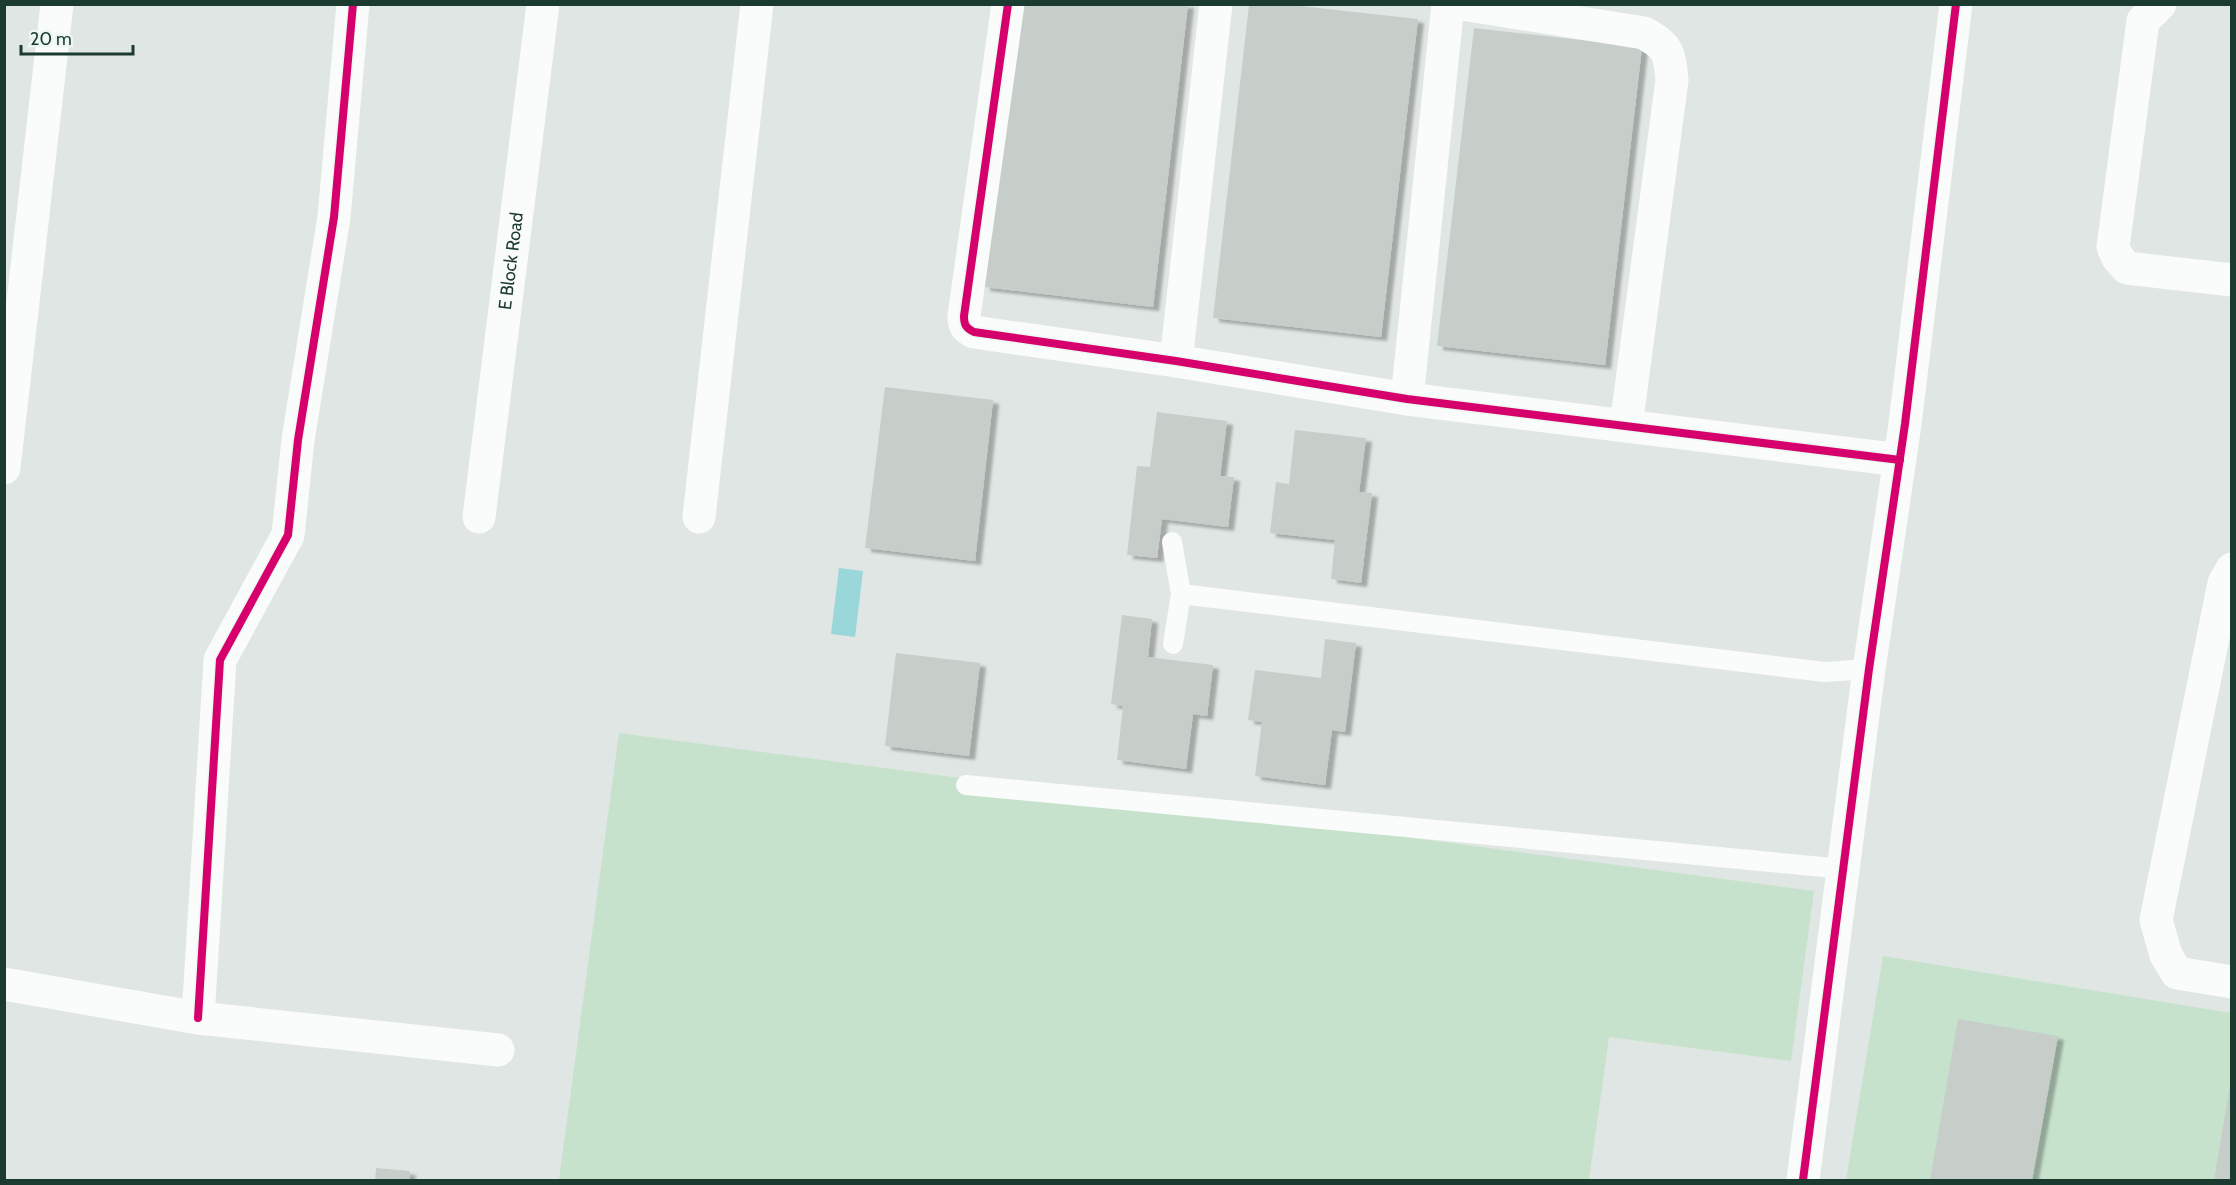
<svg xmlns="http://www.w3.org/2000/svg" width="2236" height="1185" font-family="Cabin,sans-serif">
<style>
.green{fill:#c6e2cc}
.water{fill:#9ad7db}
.building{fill:#c7ceca;filter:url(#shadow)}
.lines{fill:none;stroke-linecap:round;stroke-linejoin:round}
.service{stroke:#fafbfb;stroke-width:20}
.minor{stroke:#fafbfb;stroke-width:33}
.cycleway-casing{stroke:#ecf7f1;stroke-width:11}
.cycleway{stroke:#d6006c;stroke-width:8}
.labels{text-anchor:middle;stroke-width:5;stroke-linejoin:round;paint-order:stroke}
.street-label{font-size:18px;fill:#1c3b30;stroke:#ecf7f1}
</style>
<defs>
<filter id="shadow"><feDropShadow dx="6" dy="4" stdDeviation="1.5" flood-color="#0004"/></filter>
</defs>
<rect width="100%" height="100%" fill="#e0e6e3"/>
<g class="green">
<path d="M 619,733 L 1814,891 L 1791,1061 L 1609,1037 L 1589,1180 L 559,1180 Z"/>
<path d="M 1883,956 L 2231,1013 L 2231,1180 L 1846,1180 Z"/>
</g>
<path class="water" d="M 839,568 L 863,571 L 855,637 L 831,634 Z"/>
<g class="building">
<path d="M 1017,4 L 1188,4 L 1153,307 L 984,287 Z"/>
<path d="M 1249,5 L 1291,5 L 1418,19 L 1381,337 L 1213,318 Z"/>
<path d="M 1474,28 L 1642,47 L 1605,365 L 1437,346 Z"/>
<path d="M 885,387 L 993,400 L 975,561 L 865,548 Z"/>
<path d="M 1157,412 L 1227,421 L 1220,476 L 1234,477 L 1228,527 L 1162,519 L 1157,558 L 1127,555 L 1137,466 L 1150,467 Z"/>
<path d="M 1295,430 L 1366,438 L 1359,492 L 1372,493 L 1361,583 L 1331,579 L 1335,540 L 1270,533 L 1276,482 L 1289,484 Z"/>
<path d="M 1122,615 L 1152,619 L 1148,657 L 1213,665 L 1207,716 L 1193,714 L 1186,769 L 1117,760 L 1123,706 L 1111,704 Z"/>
<path d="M 1325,639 L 1356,643 L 1345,732 L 1332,730 L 1325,785 L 1255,776 L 1262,722 L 1248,720 L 1255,670 L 1321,678 Z"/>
<path d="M 896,653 L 980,663 L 969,756 L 885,746 Z"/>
<path d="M 1958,1019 L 2058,1036 L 2032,1180 L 1930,1180 Z"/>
<path d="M 2230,1085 L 2232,1180 L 2214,1180 Z"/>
<path d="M 376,1168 L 410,1171 L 409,1180 L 375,1180 Z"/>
</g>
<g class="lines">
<g class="service">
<path d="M 1172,542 L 1181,594 L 1825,672 L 1869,669"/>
<path d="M 1173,644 L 1181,594"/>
<path d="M 966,785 L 1844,869"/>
</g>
<g class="minor">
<path d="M 1008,4 L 964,316 C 964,325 966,328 974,332 L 1176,361 L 1407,399 L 1900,460"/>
<path d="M 1462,4 L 1644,33 C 1669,47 1669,52 1672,80 L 1626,426"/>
<path d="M 2160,4 L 2143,21 L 2113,247 L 2118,258 L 2127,268 L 2232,280"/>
<path d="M 1176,361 L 1216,4"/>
<path d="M 1407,399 L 1448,4"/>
<path d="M 4,468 L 57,4"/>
<path id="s1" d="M 479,517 L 543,4"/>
<path d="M 699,517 L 757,4"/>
<path d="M 2232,569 L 2224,583 L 2156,920 L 2166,955 L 2177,973 L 2232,982"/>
<path d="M 4,984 L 198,1018 L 498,1050"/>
<path d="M 198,1018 L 220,660 L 288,535 L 298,440 L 334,217 L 353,4"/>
<path d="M 1803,1180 L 1869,669 L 1905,424 L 1956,4"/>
</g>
<g class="cycleway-casing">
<g id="cycleway">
<path d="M 1008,4 L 964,316 C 964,325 966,328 974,332 L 1176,361 L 1407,399 L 1900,460"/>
<path d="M 198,1018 L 220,660 L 288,535 L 298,440 L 334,217 L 353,4"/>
<path d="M 1803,1180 L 1869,669 L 1905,424 L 1956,4"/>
</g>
</g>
<use href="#cycleway" class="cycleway"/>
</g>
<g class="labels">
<g class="street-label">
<text dy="6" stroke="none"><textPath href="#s1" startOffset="258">E Block Road</textPath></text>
</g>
</g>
<rect width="2236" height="1185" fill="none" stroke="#1c3b30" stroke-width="12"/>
<path d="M21 45v9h112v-9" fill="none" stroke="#1c3b30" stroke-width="3"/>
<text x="30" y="45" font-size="18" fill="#1c3b30" stroke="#ecf7f1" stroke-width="4.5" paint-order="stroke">20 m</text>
</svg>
